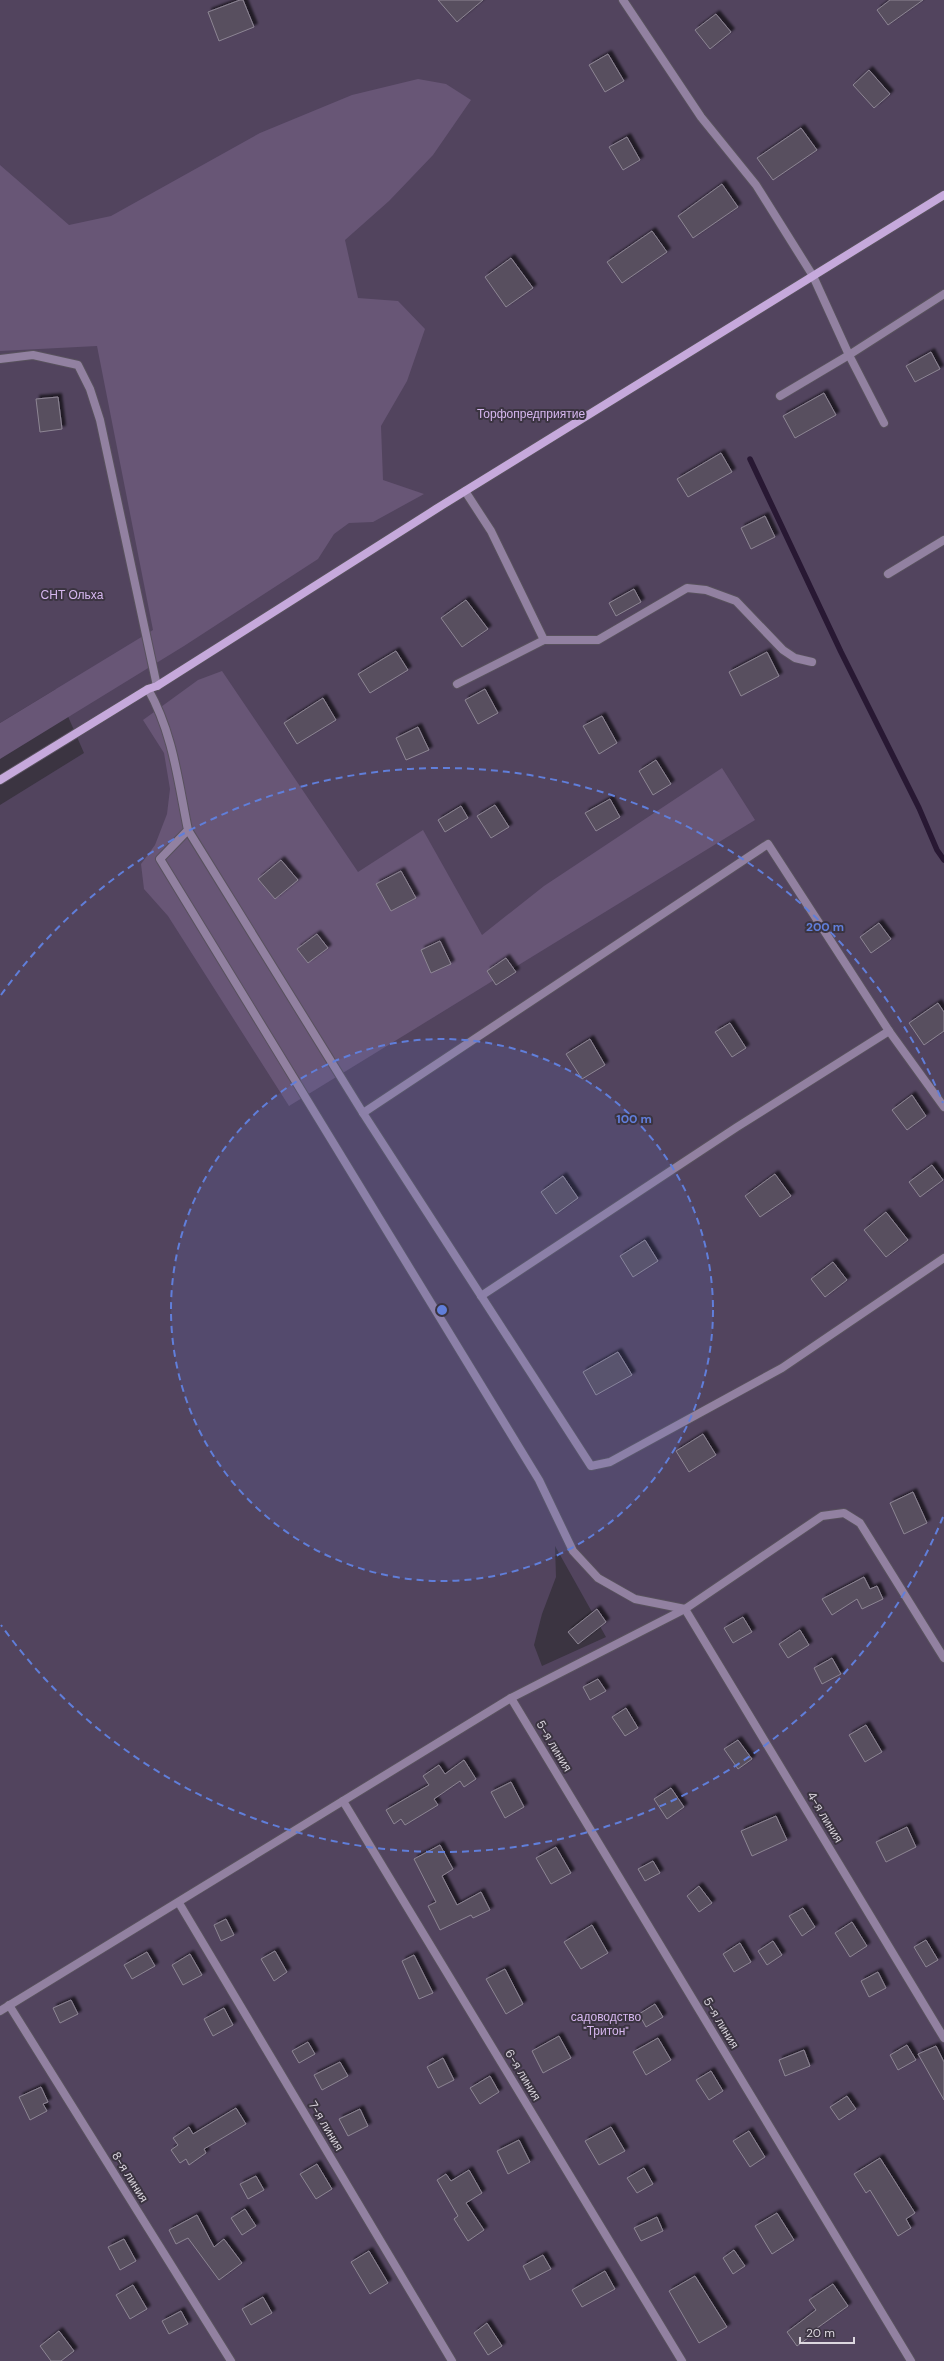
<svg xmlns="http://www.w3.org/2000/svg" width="944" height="2361" font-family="'DM Sans',sans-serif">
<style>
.green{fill:#52445e;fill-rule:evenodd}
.forest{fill:#685676}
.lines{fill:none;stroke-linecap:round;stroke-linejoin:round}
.stream{stroke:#281833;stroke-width:5.5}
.building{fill:#58505e;stroke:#8d8594;filter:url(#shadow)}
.street-casing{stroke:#58515d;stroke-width:10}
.secondary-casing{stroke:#58515d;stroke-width:10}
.street{stroke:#9281a1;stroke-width:8}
.secondary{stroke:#c6a9dc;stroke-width:8}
.ring{fill:none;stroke:#607eda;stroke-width:2;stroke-dasharray:7 5}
.labels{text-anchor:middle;stroke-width:4;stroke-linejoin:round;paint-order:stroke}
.park-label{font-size:12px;fill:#d6b7ef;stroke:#3b3441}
.street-label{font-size:12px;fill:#dcd7df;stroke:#3b3441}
.centre{fill:#607eda;stroke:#3b3441;stroke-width:2}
.ring-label{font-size:12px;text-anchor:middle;font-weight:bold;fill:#607eda;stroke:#3b3441;stroke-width:4;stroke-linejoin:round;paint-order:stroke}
</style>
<defs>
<filter id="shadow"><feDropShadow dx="3.5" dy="-3.5" stdDeviation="1" flood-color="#0009"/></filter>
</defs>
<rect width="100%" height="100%" fill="#3b3441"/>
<path class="green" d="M 0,0 L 944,0 L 944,2361 L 0,2361 L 0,805 L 84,753 L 56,689 L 0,723 ZM 555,1546 L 606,1637 L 542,1666 L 534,1645 L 542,1614 L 556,1577 Z"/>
<g class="forest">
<path d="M 418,79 L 446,84 L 471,100 L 433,155 L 389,201 L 345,240 L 358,298 L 398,301 L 425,329 L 407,381 L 381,426 L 383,480 L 424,494 L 373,522 L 349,523 L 334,534 L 318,559 L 184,646 L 0,759 L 0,723 L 153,630 L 97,346 L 0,351 L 0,165 L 69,225 L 111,216 L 260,133 L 352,95 Z"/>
<path d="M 222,671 L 358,872 L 423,830 L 482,935 L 544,886 L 722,768 L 755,820 L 289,1106 L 168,916 L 144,889 L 141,864 L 155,845 L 167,814 L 170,789 L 164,753 L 143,720 L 198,680 Z"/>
</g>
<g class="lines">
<path class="stream" d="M 750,459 L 841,652 L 919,808 L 937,850 L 944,860"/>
</g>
<g class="building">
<path d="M 240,0 L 243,0 L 254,27 L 219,41 L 208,12 Z"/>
<path d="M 438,0 L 483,0 L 457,22 Z"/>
<path d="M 890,0 L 923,0 L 888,25 L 877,10 Z"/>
<path d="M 716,14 L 731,32 L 710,49 L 695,30 Z"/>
<path d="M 608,54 L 624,81 L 605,92 L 589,65 Z"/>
<path d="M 869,70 L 890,94 L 874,108 L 853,85 Z"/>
<path d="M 801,128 L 817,150 L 773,180 L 757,158 Z"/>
<path d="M 627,137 L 640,160 L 623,170 L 609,147 Z"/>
<path d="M 722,184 L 738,207 L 693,238 L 678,216 Z"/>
<path d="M 652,231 L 667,252 L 622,283 L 607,262 Z"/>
<path d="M 511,258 L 533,288 L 506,307 L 485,277 Z"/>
<path d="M 931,352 L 940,369 L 915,382 L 906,366 Z"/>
<path d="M 824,393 L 836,415 L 795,438 L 783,416 Z"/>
<path d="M 58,397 L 62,429 L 40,432 L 36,399 Z"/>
<path d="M 721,453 L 732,472 L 688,497 L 677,479 Z"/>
<path d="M 765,516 L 775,537 L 751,549 L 741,528 Z"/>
<path d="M 634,589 L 641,602 L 616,616 L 609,603 Z"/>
<path d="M 466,600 L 488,629 L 462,647 L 441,618 Z"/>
<path d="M 396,651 L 408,670 L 370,693 L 358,674 Z"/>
<path d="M 767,652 L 779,676 L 741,696 L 729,672 Z"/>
<path d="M 485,689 L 498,713 L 478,724 L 465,700 Z"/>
<path d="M 323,698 L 336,720 L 297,744 L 284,723 Z"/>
<path d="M 602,716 L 617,743 L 599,754 L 583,726 Z"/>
<path d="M 418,727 L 429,750 L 406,760 L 396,738 Z"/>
<path d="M 656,760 L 671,784 L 653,795 L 639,771 Z"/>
<path d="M 610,799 L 620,817 L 596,831 L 585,813 Z"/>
<path d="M 495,805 L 509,827 L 491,838 L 477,816 Z"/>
<path d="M 461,806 L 468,818 L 445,832 L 438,820 Z"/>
<path d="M 281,860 L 298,880 L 275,899 L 258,879 Z"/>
<path d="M 401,871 L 416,898 L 391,911 L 376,884 Z"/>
<path d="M 879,923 L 891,939 L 871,953 L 860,937 Z"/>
<path d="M 317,934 L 328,948 L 308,963 L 297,949 Z"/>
<path d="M 440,941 L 451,964 L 431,973 L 421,950 Z"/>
<path d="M 506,958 L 516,972 L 496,985 L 487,971 Z"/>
<path d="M 938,1003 L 944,1012 L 944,1031 L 924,1045 L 909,1023 Z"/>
<path d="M 730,1023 L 746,1048 L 732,1057 L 715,1032 Z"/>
<path d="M 590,1039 L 605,1065 L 582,1079 L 566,1054 Z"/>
<path d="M 912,1095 L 926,1116 L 907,1130 L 892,1110 Z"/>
<path d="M 932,1165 L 943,1180 L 920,1197 L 909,1182 Z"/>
<path d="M 775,1174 L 791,1196 L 760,1217 L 745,1196 Z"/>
<path d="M 563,1176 L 578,1198 L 556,1214 L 541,1192 Z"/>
<path d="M 886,1212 L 908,1240 L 886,1257 L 864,1230 Z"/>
<path d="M 645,1240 L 658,1261 L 633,1277 L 620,1256 Z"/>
<path d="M 833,1262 L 847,1280 L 825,1297 L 811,1279 Z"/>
<path d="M 618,1352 L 632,1375 L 596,1395 L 583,1372 Z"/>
<path d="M 703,1434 L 716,1455 L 689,1472 L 676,1451 Z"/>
<path d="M 913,1492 L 927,1523 L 904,1534 L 890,1503 Z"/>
<path d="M 864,1577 L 870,1589 L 877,1586 L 883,1599 L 862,1609 L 857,1599 L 832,1615 L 822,1599 Z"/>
<path d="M 597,1609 L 606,1622 L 578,1644 L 568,1632 Z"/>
<path d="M 743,1617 L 752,1632 L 733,1643 L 724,1628 Z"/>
<path d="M 800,1630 L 809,1645 L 788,1658 L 779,1644 Z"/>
<path d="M 832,1658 L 841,1674 L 822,1684 L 814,1668 Z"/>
<path d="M 598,1679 L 606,1691 L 590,1700 L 583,1687 Z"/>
<path d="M 626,1708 L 638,1728 L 625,1736 L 612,1717 Z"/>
<path d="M 866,1725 L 882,1752 L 865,1762 L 849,1735 Z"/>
<path d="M 738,1740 L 752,1759 L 738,1769 L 724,1749 Z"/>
<path d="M 464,1760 L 476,1779 L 464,1787 L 460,1781 L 434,1799 L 438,1805 L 405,1825 L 401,1819 L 394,1824 L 386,1810 L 429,1785 L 423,1776 L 439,1765 L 445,1774 Z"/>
<path d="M 511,1782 L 524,1807 L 505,1818 L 491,1792 Z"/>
<path d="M 671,1788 L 684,1807 L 667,1819 L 654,1799 Z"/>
<path d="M 776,1816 L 787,1840 L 752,1856 L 741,1831 Z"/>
<path d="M 907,1827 L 916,1847 L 886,1862 L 876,1842 Z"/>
<path d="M 440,1845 L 453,1869 L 442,1876 L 457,1905 L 481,1892 L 490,1910 L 473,1918 L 471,1915 L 440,1930 L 428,1906 L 436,1902 L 414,1859 Z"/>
<path d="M 556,1847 L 571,1873 L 551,1884 L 536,1858 Z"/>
<path d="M 653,1861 L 660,1873 L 645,1881 L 638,1869 Z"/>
<path d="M 699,1886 L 712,1903 L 699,1912 L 687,1896 Z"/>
<path d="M 803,1908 L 815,1927 L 802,1936 L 789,1916 Z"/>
<path d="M 226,1919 L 234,1935 L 221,1941 L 214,1925 Z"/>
<path d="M 852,1922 L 867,1946 L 850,1957 L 835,1933 Z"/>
<path d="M 592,1925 L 608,1953 L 581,1969 L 564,1942 Z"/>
<path d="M 926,1940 L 938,1960 L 926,1967 L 914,1947 Z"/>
<path d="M 773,1941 L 782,1955 L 767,1965 L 758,1951 Z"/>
<path d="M 740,1943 L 751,1962 L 734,1972 L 723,1954 Z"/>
<path d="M 275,1951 L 287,1972 L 274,1981 L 261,1959 Z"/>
<path d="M 147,1952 L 155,1966 L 132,1979 L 124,1965 Z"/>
<path d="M 190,1954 L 202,1975 L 183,1985 L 172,1965 Z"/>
<path d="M 414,1955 L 433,1993 L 419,1999 L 402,1961 Z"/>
<path d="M 505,1969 L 523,2004 L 506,2014 L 486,1979 Z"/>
<path d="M 878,1972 L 886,1988 L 869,1997 L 861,1981 Z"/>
<path d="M 71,2000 L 78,2014 L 60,2023 L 53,2008 Z"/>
<path d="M 655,2004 L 663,2017 L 646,2027 L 639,2014 Z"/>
<path d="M 224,2008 L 233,2025 L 213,2036 L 204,2019 Z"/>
<path d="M 559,2036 L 571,2058 L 543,2073 L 532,2051 Z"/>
<path d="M 658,2038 L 671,2060 L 646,2075 L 633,2052 Z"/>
<path d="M 308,2042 L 315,2054 L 299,2063 L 292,2051 Z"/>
<path d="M 907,2045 L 916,2060 L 898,2070 L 890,2055 Z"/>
<path d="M 936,2046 L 944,2062 L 944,2100 L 918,2054 Z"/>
<path d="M 804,2050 L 810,2066 L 785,2076 L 779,2060 Z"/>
<path d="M 443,2058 L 454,2080 L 438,2088 L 427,2067 Z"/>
<path d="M 340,2062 L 348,2076 L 322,2090 L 314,2075 Z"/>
<path d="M 711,2071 L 723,2091 L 709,2100 L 696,2080 Z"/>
<path d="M 490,2076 L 499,2092 L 480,2104 L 470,2088 Z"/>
<path d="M 41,2087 L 48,2102 L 43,2104 L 47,2111 L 30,2120 L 19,2097 Z"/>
<path d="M 847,2096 L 856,2109 L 839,2120 L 830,2107 Z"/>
<path d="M 236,2108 L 246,2124 L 204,2149 L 206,2153 L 189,2165 L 186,2159 L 180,2163 L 171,2150 L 178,2145 L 173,2138 L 189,2127 L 193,2134 Z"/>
<path d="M 360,2109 L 368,2126 L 348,2136 L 339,2119 Z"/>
<path d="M 611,2127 L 625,2151 L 599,2165 L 585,2141 Z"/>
<path d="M 749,2131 L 765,2157 L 750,2167 L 733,2141 Z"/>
<path d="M 519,2140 L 530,2162 L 508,2174 L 497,2151 Z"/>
<path d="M 880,2158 L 915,2213 L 906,2219 L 911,2228 L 898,2236 L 870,2190 L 866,2193 L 854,2174 Z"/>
<path d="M 317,2164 L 332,2189 L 316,2199 L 300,2174 Z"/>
<path d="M 644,2168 L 653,2184 L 637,2193 L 627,2178 Z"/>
<path d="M 469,2170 L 482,2193 L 466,2203 L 484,2230 L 468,2241 L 454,2219 L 458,2216 L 437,2180 L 446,2174 L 451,2181 Z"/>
<path d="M 256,2176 L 264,2190 L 248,2199 L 240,2184 Z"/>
<path d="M 245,2209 L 256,2226 L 242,2235 L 231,2218 Z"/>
<path d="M 777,2213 L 794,2240 L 772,2254 L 755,2226 Z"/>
<path d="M 197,2215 L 214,2247 L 224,2239 L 242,2263 L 219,2280 L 188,2238 L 176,2244 L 169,2230 Z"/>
<path d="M 657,2217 L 663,2231 L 641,2241 L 634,2228 Z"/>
<path d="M 124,2239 L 136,2261 L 120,2270 L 108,2247 Z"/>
<path d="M 734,2250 L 745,2266 L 733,2274 L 723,2258 Z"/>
<path d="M 369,2251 L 388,2283 L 370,2294 L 351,2262 Z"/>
<path d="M 543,2255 L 551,2269 L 530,2280 L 523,2266 Z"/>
<path d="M 605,2271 L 615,2289 L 582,2307 L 572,2290 Z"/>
<path d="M 695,2276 L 727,2327 L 699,2343 L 669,2291 Z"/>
<path d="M 833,2284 L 848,2306 L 806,2336 L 808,2338 L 797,2346 L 787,2332 L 816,2310 L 809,2300 Z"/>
<path d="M 133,2285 L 147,2309 L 130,2319 L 116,2295 Z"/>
<path d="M 263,2297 L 272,2313 L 251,2325 L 242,2309 Z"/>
<path d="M 181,2311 L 188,2324 L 169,2334 L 162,2321 Z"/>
<path d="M 487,2323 L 502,2346 L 488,2355 L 474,2333 Z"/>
<path d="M 59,2331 L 74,2351 L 61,2361 L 51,2361 L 40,2346 Z"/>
</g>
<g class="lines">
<g class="street-casing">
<g id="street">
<path d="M 623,0 L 701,117 L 756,185 L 813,276 L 849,355 L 884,423"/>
<path d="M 0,359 L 33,355 L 78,365 L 90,389 L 100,420 L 157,686"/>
<path d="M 780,396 L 849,355 L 944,294"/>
<path d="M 465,491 L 491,531 L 544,640"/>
<path d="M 888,574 L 944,540"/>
<path d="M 457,684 L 544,640 L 598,640 L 687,588 L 706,590 L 736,601 L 783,650 L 795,658 L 812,662"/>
<path d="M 148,689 C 173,733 178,781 188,830 L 160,859 L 539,1480 L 573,1551 L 598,1578 L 635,1599 L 685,1609 L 944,2038"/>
<path d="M 188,830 L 363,1113 L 591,1466 L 610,1462 L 782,1368 L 944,1258"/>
<path d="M 363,1113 L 768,844 L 889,1031 L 944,1107"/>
<path d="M 481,1296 L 737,1127 L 889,1031"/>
<path d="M 511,1698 L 911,2361"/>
<path d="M 343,1801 L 682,2361"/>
<path d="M 179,1903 L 452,2361"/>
<path d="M 9,2005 L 231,2361"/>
<path d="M 0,2011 L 511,1698 L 685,1609 L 822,1516 L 844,1513 L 860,1523 L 944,1658"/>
</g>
</g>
<g class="secondary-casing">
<path id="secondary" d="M 0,780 L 148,689 L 157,686 L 436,509 L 944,195"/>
</g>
<use href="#street" class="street"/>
<use href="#secondary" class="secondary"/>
</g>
<circle cx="442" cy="1310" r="271" fill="#607eda" fill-opacity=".12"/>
<g class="ring">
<circle cx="442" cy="1310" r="271"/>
<path d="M943 1517A542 542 0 0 1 1 1625M1 995A542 542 0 0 1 943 1103"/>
</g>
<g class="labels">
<g class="park-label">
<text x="531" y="418">Торфопредприятие</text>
<text x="72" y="599">СНТ Ольха</text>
<text x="606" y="2021">садоводство<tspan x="606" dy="14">"Тритон"</tspan></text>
</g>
<g class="street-label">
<text transform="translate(554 1746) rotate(59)" y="4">5-я линия</text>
<text transform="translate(825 1817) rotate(59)" y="4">4-я линия</text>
<text transform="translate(721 2023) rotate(59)" y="4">5-я линия</text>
<text transform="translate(523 2075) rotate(59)" y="4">6-я линия</text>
<text transform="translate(326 2126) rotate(59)" y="4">7-я линия</text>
<text transform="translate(130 2177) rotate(58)" y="4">8-я линия</text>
</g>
</g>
<circle cx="442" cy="1310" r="6" class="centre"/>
<g class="ring-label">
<text x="825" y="931">200 m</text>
<text x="634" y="1123">100 m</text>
</g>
<path d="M800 2337v6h54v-6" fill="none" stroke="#dcd7df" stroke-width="2"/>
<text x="806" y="2337" font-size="12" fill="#dcd7df" stroke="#3b3441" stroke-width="3" paint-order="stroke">20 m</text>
</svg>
